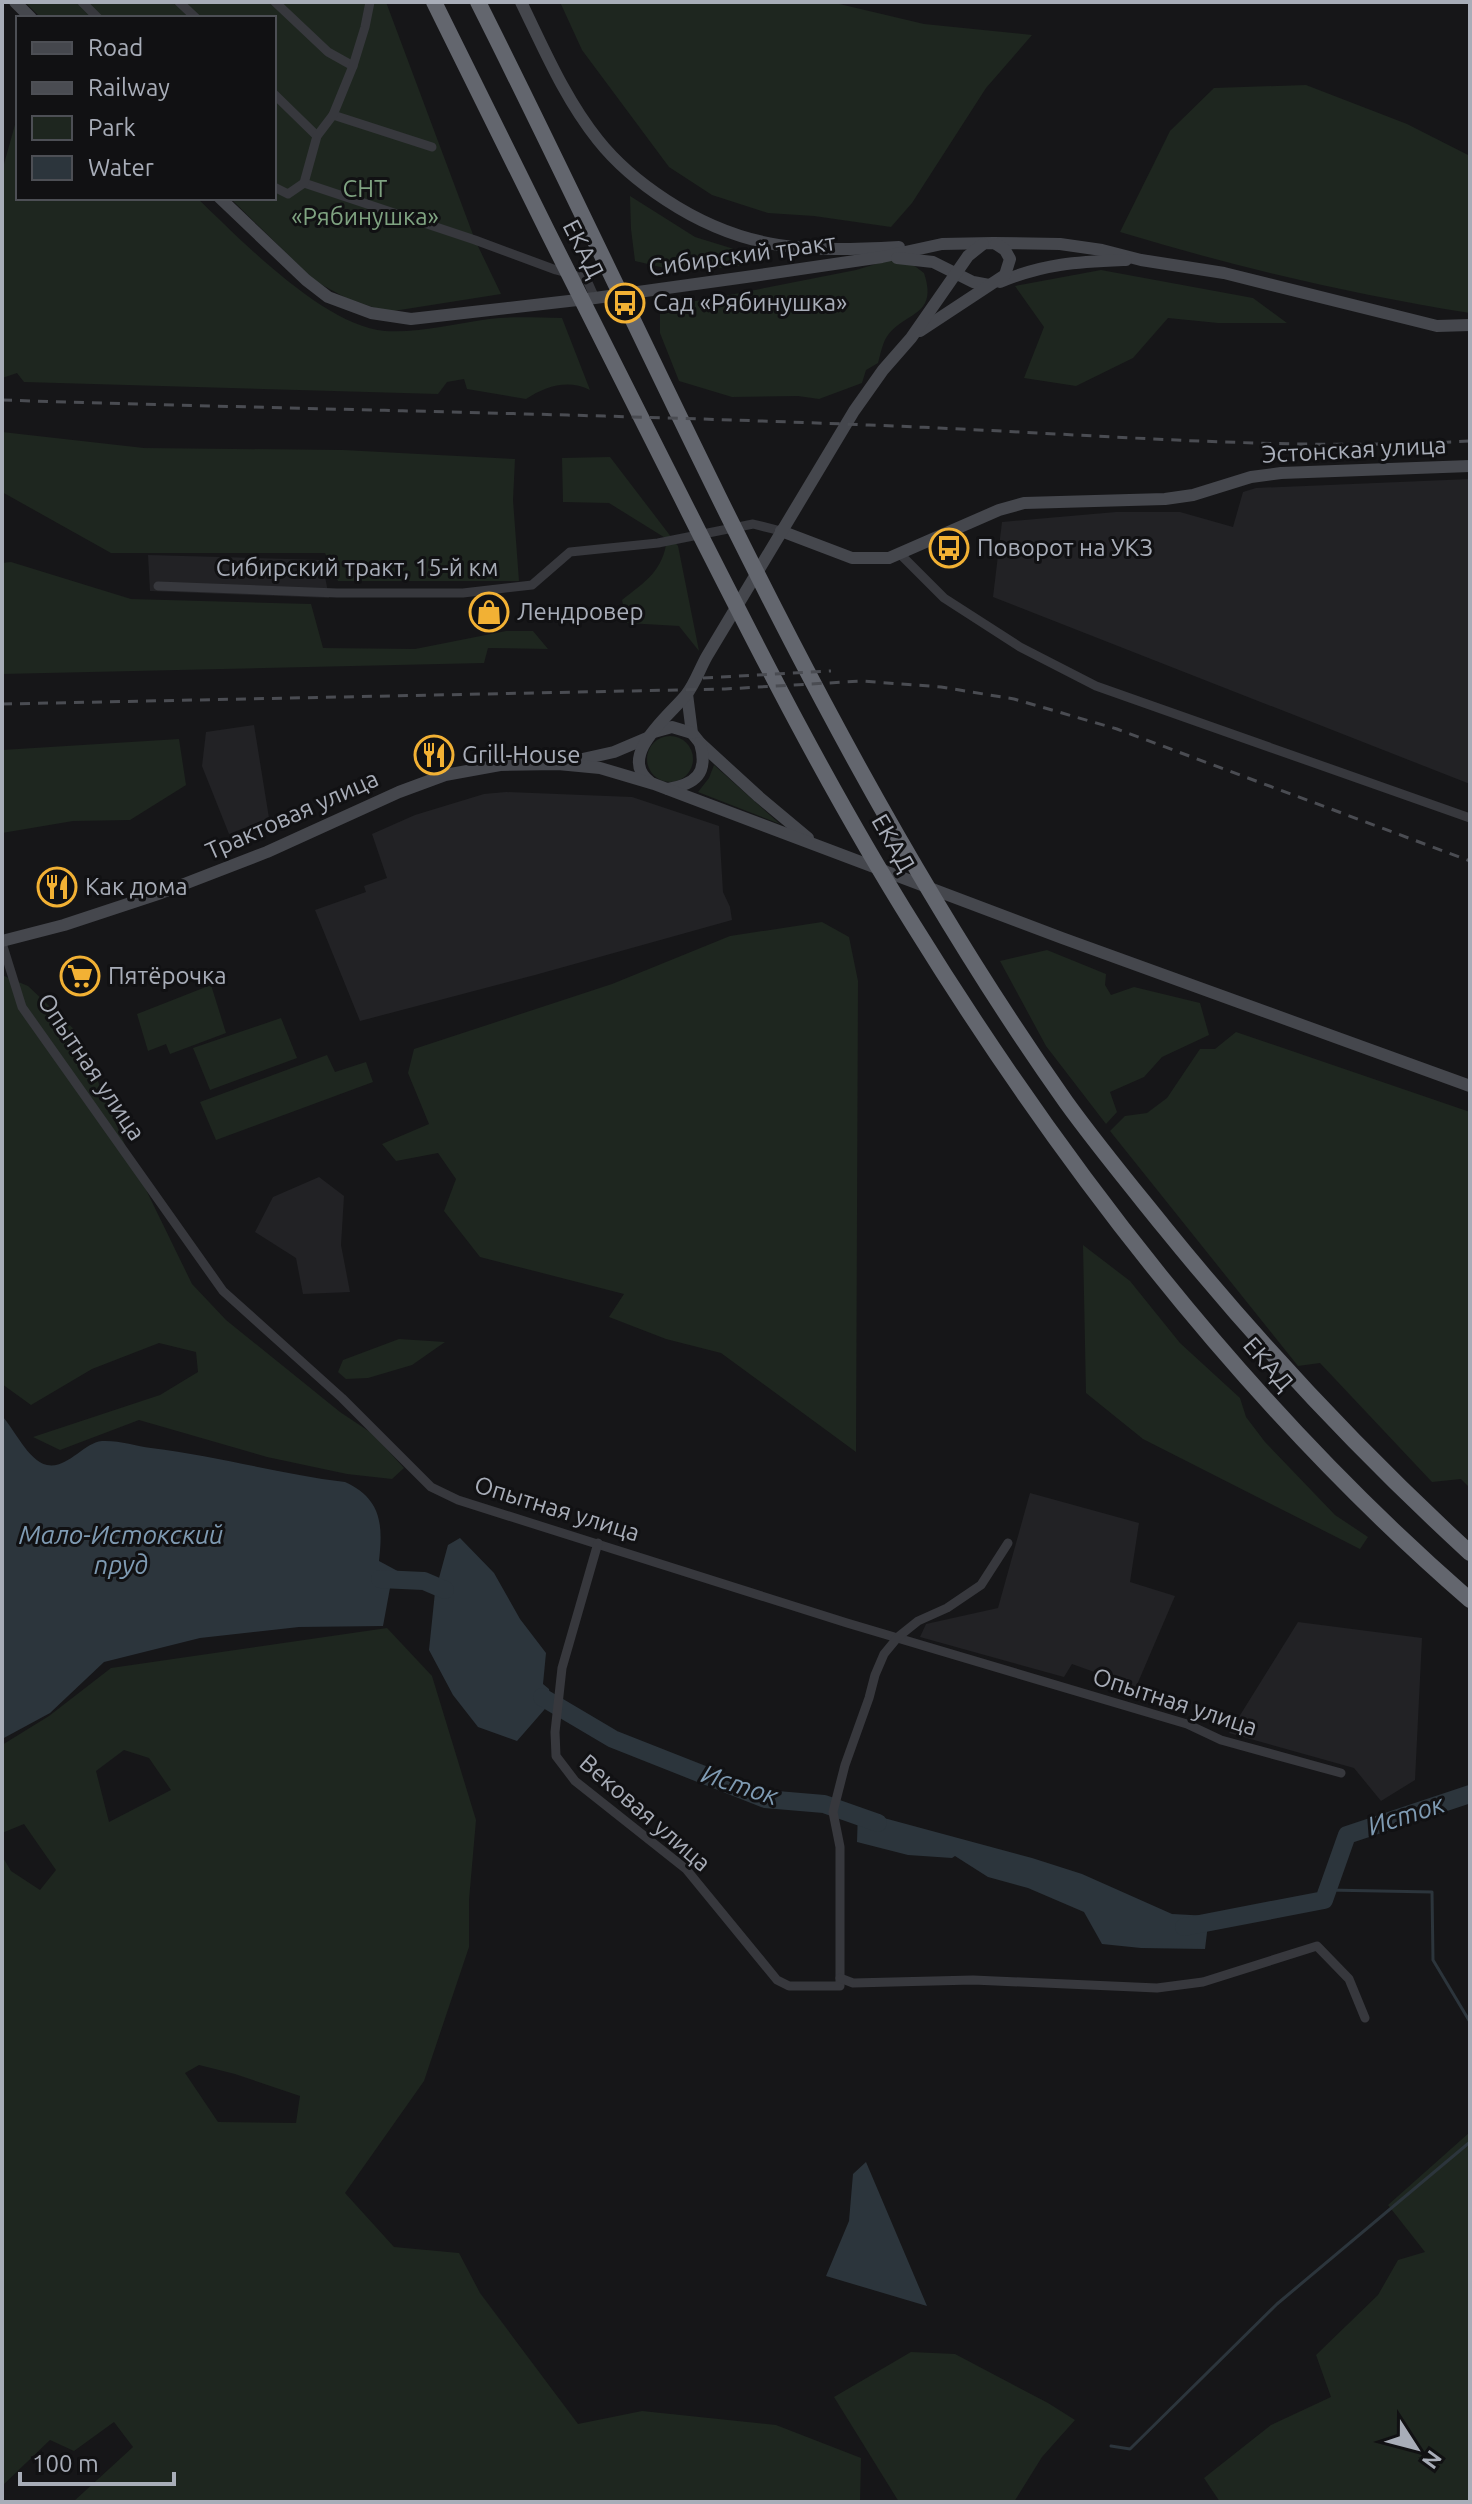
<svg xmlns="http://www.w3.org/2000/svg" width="1472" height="2504" font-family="Ubuntu,sans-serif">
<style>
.built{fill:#222225}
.green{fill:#1e261f;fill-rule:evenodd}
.water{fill:#2c353c}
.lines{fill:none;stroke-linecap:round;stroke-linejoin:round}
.stream{stroke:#2c353c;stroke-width:3}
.river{stroke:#2c353c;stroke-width:18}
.street{stroke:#37383d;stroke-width:9}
.secondary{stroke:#45474d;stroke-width:12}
.highway{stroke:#63666e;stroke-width:16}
.rail{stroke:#4a4c52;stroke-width:3;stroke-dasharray:10 8;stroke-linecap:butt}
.labels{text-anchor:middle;stroke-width:6;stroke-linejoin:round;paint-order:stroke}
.park-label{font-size:24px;fill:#7fa381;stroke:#111113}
.street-label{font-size:24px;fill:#a8adb8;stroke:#111113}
.poi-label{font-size:24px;fill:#a8adb8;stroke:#111113;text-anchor:start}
.water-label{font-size:26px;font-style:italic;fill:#7f9bb3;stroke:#111113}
</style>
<rect width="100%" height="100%" fill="#161618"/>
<g class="built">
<path d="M 1470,479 L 1470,784 L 993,597 L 1002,522 L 1116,512 L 1180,512 L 1233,527 L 1243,492 L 1256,488 Z"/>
<path d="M 148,555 L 322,560 L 329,598 L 150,591 Z"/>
<path d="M 254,725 L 269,818 L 229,834 L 202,766 L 206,732 Z"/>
<path d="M 506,792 L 632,797 L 719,826 L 723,892 L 730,907 L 732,920 L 535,975 L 360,1021 L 315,910 L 366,892 L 364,886 L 387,878 L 372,834 L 415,815 L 484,794 Z"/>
<path d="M 319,1177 L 344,1196 L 341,1245 L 350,1292 L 303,1294 L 296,1258 L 255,1232 L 273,1197 Z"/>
<path d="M 1030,1493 L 1139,1523 L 1130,1582 L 1175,1596 L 1136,1687 L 1072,1664 L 1064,1677 L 920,1637 L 926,1624 L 998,1608 Z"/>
<path d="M 1298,1622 L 1422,1638 L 1415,1780 L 1381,1801 L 1354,1768 L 1229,1733 Z"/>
</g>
<g class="green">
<path d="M 25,2 L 386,2 L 475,240 L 501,294 L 387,312 L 346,298 L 315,281 L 230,198 L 274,198 L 274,18 L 41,18 Z"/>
<path d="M 560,2 L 831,2 L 924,24 L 1032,35 L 986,88 L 912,203 L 891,227 L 814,216 L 768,213 L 712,195 L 669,167 L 582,50 Z"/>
<path d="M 1306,85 L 1407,124 L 1470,156 L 1470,313 C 1351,294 1235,267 1120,232 L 1170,131 L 1214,88 Z"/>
<path d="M 18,114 L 18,198 L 197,198 C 241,240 324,326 385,331 C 419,333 455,324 489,319 C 513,316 538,318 562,318 L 590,390 C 568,379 546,386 526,399 L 467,389 L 464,379 L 447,382 L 438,394 L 24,382 L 17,373 L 2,378 L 2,171 Z"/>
<path d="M 630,196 L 695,237 L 734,249 L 749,260 L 747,265 L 682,272 L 635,261 L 631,229 Z"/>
<path d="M 889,260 L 912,264 L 924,273 C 939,318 903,311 886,338 C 882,345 880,356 878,363 L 866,370 L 862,383 L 819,399 L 798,396 L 732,397 L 679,381 L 660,333 L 660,313 L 679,303 L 704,300 L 856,270 Z"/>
<path d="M 1101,270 L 1253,298 L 1287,323 L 1218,323 L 1168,318 L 1133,358 L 1076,386 L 1024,378 L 1044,327 L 1015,286 Z"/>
<path d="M 2,432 L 144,448 L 343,450 L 515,459 L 513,500 L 519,581 L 338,581 L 325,553 L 111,553 L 2,492 Z"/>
<path d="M 610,457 L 678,546 L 699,651 L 679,626 L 627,623 L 622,600 C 646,581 663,571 667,539 L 609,503 L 563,502 L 562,458 Z"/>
<path d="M 11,562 L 131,599 L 311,604 L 323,648 L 415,649 L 506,631 L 533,631 L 548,649 L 488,648 L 484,663 L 2,674 L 2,563 Z"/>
<circle cx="670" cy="759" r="23"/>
<path d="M 179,739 L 186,785 L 130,820 L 73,821 L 2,833 L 2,750 Z"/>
<path d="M 714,765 L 780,824 L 698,792 L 709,778 Z"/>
<path d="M 822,922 L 849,937 L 858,981 L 856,1452 L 721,1353 L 666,1339 L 609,1317 L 624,1294 L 480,1257 L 444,1211 L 456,1179 L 438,1153 L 396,1161 L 382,1144 L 429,1124 L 408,1073 L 414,1049 L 612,984 L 730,936 Z"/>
<path d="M 1047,950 L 1106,974 L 1105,985 L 1111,995 L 1134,987 L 1200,1003 L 1209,1035 L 1162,1057 L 1144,1077 L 1110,1092 L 1117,1112 L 1106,1124 L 1046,1046 L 1000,961 Z"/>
<path d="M 2,975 L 28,986 L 77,1032 L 131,1159 L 192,1284 L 226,1320 L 340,1412 L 373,1434 L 404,1468 L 392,1479 L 347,1474 L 267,1457 L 139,1420 L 60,1450 L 33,1437 L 160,1395 L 198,1372 L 196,1352 L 159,1343 L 92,1369 L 31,1405 L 2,1384 Z"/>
<path d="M 211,985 L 226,1033 L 170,1054 L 166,1044 L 148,1051 L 137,1014 Z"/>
<path d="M 281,1018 L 297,1058 L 210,1090 L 193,1048 Z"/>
<path d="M 1236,1032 L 1470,1112 L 1470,1488 L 1461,1479 L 1432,1482 L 1320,1363 L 1298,1366 L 1110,1131 L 1125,1116 L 1147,1113 L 1167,1098 L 1200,1049 L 1215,1049 Z"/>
<path d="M 327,1055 L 335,1072 L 366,1062 L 373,1082 L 216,1140 L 200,1102 Z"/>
<path d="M 1083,1245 L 1130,1281 L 1180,1343 L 1240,1398 L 1246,1417 L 1265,1442 L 1335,1515 L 1368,1537 L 1360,1549 L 1143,1439 L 1086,1393 Z"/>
<path d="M 399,1339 L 445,1342 L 412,1365 L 368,1378 L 346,1379 L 338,1372 L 343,1360 Z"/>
<path d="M 387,1628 L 432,1676 L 476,1820 L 469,1900 L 469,1947 L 424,2081 L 345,2193 L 394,2247 L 459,2253 L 480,2293 L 578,2424 L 642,2411 L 776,2425 L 861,2458 L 860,2502 L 73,2502 L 133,2447 L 114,2422 L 74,2451 L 50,2440 L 2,2486 L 2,1856 L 11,1871 L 40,1890 L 56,1870 L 24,1824 L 2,1833 L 2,1745 L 49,1716 L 111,1668 ZM 124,1750 L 149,1758 L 171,1790 L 109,1822 L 96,1771 ZM 199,2065 L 235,2074 L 300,2096 L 296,2123 L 218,2122 L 185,2073 Z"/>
<path d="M 1470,2132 L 1470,2502 L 1220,2502 L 1204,2478 L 1271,2425 L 1331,2397 L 1316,2355 L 1378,2295 L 1398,2260 L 1425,2252 L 1388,2205 Z"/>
<path d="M 911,2352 L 955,2354 L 1048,2403 L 1075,2420 L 1042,2457 L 1014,2502 L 899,2502 L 834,2397 Z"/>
</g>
<g class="water">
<path d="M 2,1416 C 14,1428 28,1461 47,1465 C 68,1469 83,1443 102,1441 C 118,1440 136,1446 151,1448 C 217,1456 280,1474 345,1482 C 382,1499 383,1525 379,1561 L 405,1575 L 401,1586 L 390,1588 L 383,1626 L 299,1627 L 200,1638 L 104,1662 L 50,1713 L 2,1739 Z"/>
<path d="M 460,1538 L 494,1573 L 520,1619 L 546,1653 L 543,1684 L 549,1689 L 551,1702 L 517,1741 L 478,1727 L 453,1695 L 429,1650 L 435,1592 L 424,1585 L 426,1577 L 439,1578 L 448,1545 Z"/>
<path d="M 858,1811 L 1032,1858 L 1082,1874 L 1172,1914 L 1209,1916 L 1205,1949 L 1141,1948 L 1102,1944 L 1084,1912 L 1028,1888 L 988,1877 L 955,1856 L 952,1858 L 908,1855 L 857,1842 Z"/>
<path d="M 866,2162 L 927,2306 L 826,2276 L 849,2221 L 853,2174 Z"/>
</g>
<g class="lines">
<g class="stream">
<path d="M 1327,1890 L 1432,1892 L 1433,1960 L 1470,2022"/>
<path d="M 1111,2446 L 1130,2449 L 1277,2304 L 1470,2142"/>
</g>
<g class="river">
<path d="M 380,1579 L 424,1581 L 445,1590"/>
<path d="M 542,1697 L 613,1739 L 765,1799 L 824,1804 L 878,1823"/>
<path d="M 1184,1927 L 1324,1900 L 1347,1835 L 1470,1794"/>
</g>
<g class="street">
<path d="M 82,2 L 98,18"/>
<path d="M 179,2 L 196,18"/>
<path d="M 275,2 L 328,52 L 353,66"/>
<path d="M 274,94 L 317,136"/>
<path d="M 333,115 L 432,147"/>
<path d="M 304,183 L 475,240 L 556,270 L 586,278 L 595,298"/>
<path d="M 274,187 L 288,194 L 304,183 L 317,136 L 333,115 L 353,66 L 365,27 L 370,2"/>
<path d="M 901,555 L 944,598 L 1020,647 L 1096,686 L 1470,818"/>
<path d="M 158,586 L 337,593 L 463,593 L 532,585 L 570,552 L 658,543 L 753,524 L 781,531"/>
<path d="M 2,943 L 22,1007 L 223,1291 L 342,1398 L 431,1487 L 458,1500 L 847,1623 L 1187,1724 L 1221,1740 L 1341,1773"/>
<path d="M 598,1543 L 562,1668 L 555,1732 L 556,1756 L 575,1781 L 686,1869 L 777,1980 L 789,1986 L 840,1986 L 840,1847 L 833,1812 L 845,1765 L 869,1698 L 875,1675 L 884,1654 L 898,1637 L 918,1621 L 947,1608 L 981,1585 L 1008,1543"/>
<path d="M 840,1978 L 853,1983 L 973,1980 L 1157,1988 L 1203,1982 L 1317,1946 L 1349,1979 L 1365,2018"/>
</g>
<g class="secondary">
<path d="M 15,2 L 31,18"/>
<path d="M 521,2 C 544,49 565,99 598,140 C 617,164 640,183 666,200 C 745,252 808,252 899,247"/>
<path d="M 220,198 L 306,280 L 328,297 L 371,313 L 411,319 L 595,298 L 746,277 L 882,257 L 942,244 L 993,243 L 1060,244 L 1102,250 L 1141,260 L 1224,273 L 1437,326 L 1470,325"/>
<path d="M 897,258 L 933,262 L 973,282 L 989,285"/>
<path d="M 1000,282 C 1046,263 1078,262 1126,260"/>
<path d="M 920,331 L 1005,275 L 1010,259 L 1005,250 L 996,244"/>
<path d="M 781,531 L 852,558 L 889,558 L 999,510 L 1024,503 L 1165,499 L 1193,495 L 1251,477 L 1281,473 L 1470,466"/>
<path d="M 687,694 L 692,733 L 700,743 L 759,797 L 808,838"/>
<path d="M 654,732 L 672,727 L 692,733"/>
<path d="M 569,762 L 614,752 L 647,738"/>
<path d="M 650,782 C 616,756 670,715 686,695 C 695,684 700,668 707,656 L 854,411 L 883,370 L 911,338 L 968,256 L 983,244"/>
<path d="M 668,789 C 695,784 709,774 700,743"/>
<path d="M 2,941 L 64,925 L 161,893 L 267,852 L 399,792 L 445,775 L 500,765 L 558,764 L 600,768 L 654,784 L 1062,938 L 1470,1086"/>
</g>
<g class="highway">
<path d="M 434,2 C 509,155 585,307 662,459 C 742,617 820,776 914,926 C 1067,1173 1250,1409 1470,1600"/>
<path d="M 478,2 C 665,373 825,761 1066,1102 C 1097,1145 1131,1186 1164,1227 C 1258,1343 1360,1452 1470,1553"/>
</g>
<g class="rail">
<path d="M 2,400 C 314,410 627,414 939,428 C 1116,436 1293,451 1470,441"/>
<path d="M 703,678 L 831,671"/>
<path d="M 2,704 L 725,689 L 862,681 L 941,687 L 1014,699 L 1117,729 L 1470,861"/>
</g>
</g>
<defs>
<g id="bus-ring" transform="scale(2)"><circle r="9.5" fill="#111113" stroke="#f2b134" stroke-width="1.5"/><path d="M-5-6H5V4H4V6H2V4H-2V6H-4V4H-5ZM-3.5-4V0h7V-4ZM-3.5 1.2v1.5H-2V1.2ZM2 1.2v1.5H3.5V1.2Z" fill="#f2b134"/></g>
<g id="shop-ring" transform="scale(2)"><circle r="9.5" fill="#111113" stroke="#f2b134" stroke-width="1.5"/><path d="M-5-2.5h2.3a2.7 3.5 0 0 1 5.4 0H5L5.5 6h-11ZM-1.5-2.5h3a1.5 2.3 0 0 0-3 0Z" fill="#f2b134"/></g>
<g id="restaurant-ring" transform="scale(2)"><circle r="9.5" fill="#111113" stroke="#f2b134" stroke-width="1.5"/><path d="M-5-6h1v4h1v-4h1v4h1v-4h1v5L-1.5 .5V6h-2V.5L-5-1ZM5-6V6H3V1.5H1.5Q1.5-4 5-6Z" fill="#f2b134"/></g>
<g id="supermarket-ring" transform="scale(2)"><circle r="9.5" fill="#111113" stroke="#f2b134" stroke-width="1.5"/><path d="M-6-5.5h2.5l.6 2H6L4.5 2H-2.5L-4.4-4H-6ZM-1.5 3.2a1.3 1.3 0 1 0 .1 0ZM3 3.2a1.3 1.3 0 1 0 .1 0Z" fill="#f2b134"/></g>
</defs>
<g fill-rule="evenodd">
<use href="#bus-ring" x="625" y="303"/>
<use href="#bus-ring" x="949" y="548"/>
<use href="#shop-ring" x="489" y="612"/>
<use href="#restaurant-ring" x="434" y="755"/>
<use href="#restaurant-ring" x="57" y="887"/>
<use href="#supermarket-ring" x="80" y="976"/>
</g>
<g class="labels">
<g class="park-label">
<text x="365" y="197">СНТ<tspan x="365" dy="28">«Рябинушка»</tspan></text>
</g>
<g class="street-label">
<text transform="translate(583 249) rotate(63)" y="8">ЕКАД</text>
<text transform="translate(742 255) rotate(-8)" y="8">Сибирский тракт</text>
<text transform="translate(1354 450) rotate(-3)" y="8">Эстонская улица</text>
<text x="357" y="576">Сибирский тракт, 15-й км</text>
<text transform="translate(292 815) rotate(-24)" y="8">Трактовая улица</text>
<text transform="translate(893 843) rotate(60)" y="8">ЕКАД</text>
<text transform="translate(91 1067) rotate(56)" y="8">Опытная улица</text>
<text transform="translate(1268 1364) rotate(49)" y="8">ЕКАД</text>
<text transform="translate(557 1509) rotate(17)" y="8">Опытная улица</text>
<text transform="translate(1175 1702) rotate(18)" y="8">Опытная улица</text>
<text transform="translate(645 1813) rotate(41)" y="8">Вековая улица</text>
</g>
<g class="poi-label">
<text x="653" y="311">Сад «Рябинушка»</text>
<text x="977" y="556">Поворот на УКЗ</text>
<text x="517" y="620">Лендровер</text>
<text x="462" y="763">Grill-House</text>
<text x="85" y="895">Как дома</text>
<text x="108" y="984">Пятёрочка</text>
</g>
<g class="water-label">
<text x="121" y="1544">Мало-Истокский<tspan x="121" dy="30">пруд</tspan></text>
<text transform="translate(740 1785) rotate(18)" y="9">Исток</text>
<text transform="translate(1406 1815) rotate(-18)" y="9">Исток</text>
</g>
</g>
<rect width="1472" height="2504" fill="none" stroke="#a8adb8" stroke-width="8"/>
<rect x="16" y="16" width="260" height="184" fill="#111113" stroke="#4d4f55" stroke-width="2"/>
<rect x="32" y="42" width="40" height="12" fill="#45474d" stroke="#4d4f55" stroke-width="2"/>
<text x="88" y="56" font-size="24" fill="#a8adb8">Road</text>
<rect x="32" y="82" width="40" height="12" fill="#4a4c52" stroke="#4d4f55" stroke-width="2"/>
<text x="88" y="96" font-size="24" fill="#a8adb8">Railway</text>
<rect x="32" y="116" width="40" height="24" fill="#1e261f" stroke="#4d4f55" stroke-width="2"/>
<text x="88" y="136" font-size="24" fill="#a8adb8">Park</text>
<rect x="32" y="156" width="40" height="24" fill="#2c353c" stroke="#4d4f55" stroke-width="2"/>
<text x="88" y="176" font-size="24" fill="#a8adb8">Water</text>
<g transform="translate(1416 2448) rotate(126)" stroke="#111113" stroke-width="6" paint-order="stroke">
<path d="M0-6L14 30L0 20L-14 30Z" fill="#a8adb8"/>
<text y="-12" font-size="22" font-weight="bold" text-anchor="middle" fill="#a8adb8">N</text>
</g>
<path d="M20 2472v12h154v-12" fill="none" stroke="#a8adb8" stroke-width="4"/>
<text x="32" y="2472" font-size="24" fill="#a8adb8" stroke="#111113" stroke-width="6" paint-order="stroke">100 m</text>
</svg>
